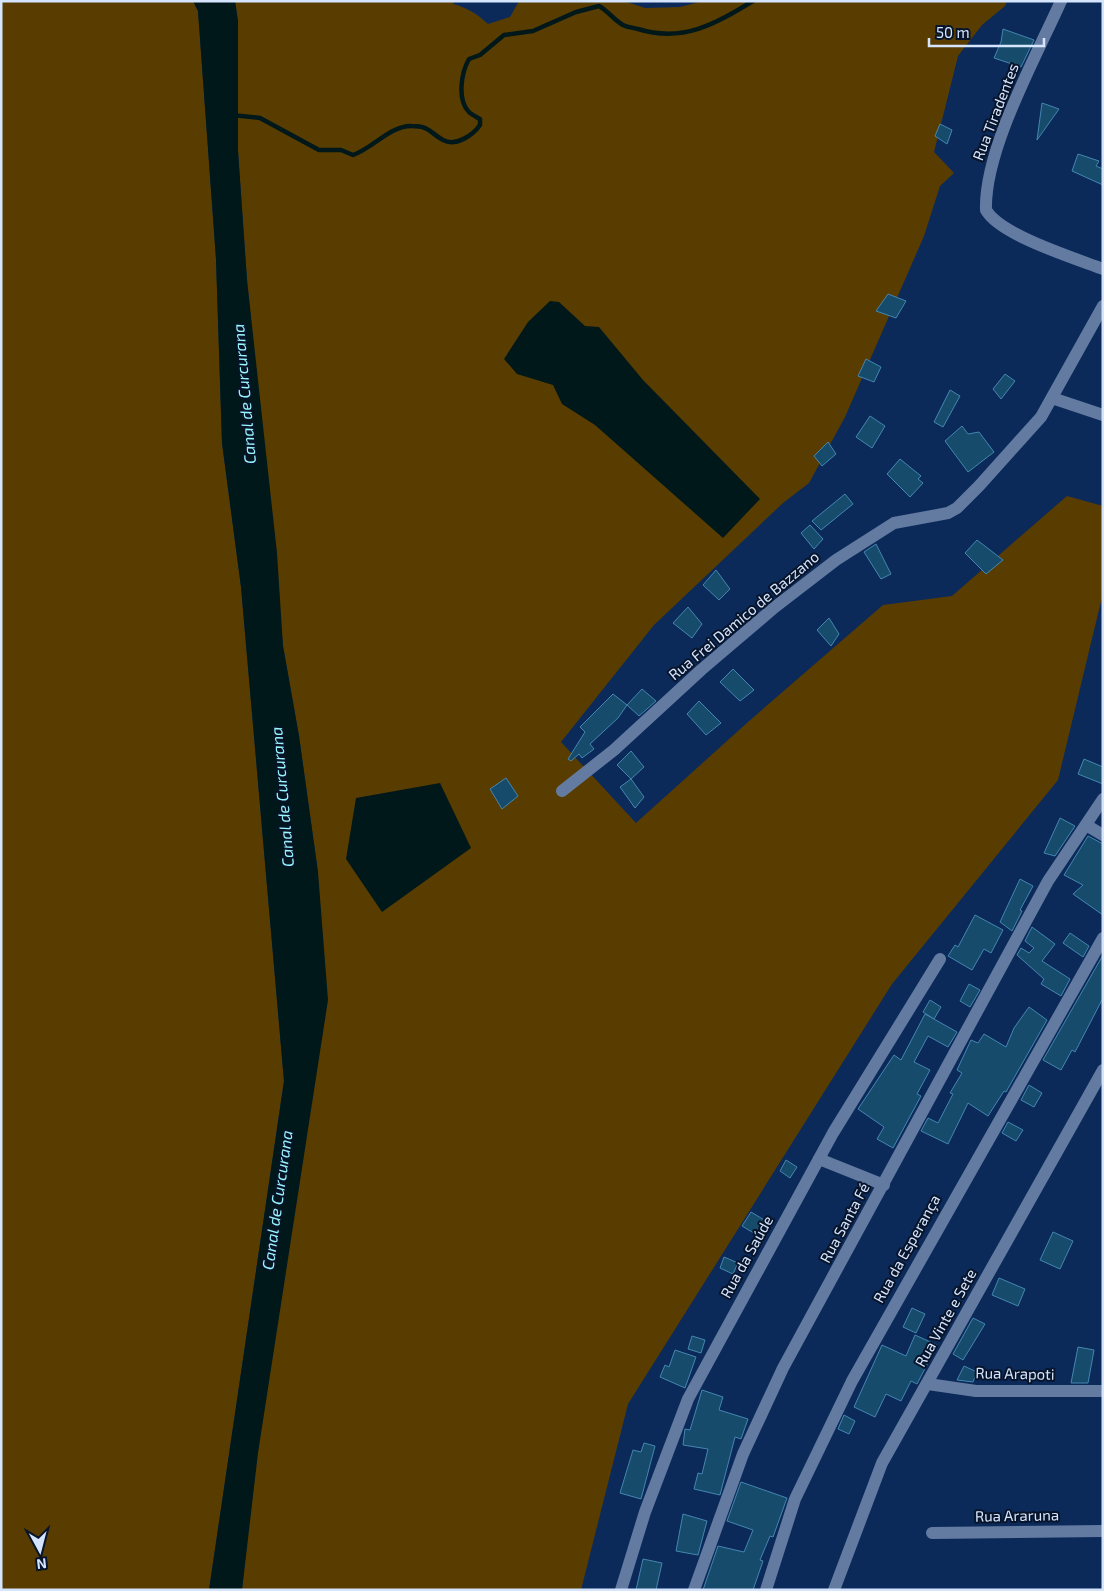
<svg xmlns="http://www.w3.org/2000/svg" width="1104" height="1591" font-family="'Exo 2',sans-serif">
<style>
.green{fill:#593d00}
.water{fill:#00181a}
.lines{fill:none;stroke-linecap:round;stroke-linejoin:round}
.stream{stroke:#00181a;stroke-width:4.5}
.building{fill:#174b6b;stroke:#4486b1}
.minor{stroke:#647ba1;stroke-width:12}
.labels{text-anchor:middle;stroke-width:4;stroke-linejoin:round;paint-order:stroke}
.street-label{font-size:15px;fill:#d6e5fe;stroke:#07142a}
.water-label{font-size:16px;font-style:italic;fill:#98f5fa;stroke:#07142a}
</style>
<rect width="100%" height="100%" fill="#0b2a5a"/>
<g class="green">
<path d="M 1,1 L 193,1 L 198,11 L 216,259 L 222,443 L 241,587 L 284,1081 L 209,1590 L 1,1590 Z"/>
<path d="M 235,1 L 455,1 L 453,4 C 468,8 477,14 488,24 L 510,17 L 519,1 L 624,1 L 645,8 L 680,7 L 703,1 L 1007,1 L 1005,6 L 982,25 L 958,56 L 934,152 L 954,173 L 940,186 L 924,236 L 845,417 L 809,483 L 783,503 L 654,625 L 561,742 L 636,823 L 748,722 L 883,605 L 952,596 L 1067,496 L 1103,506 L 1103,593 L 1058,780 L 892,984 L 628,1404 L 581,1590 L 242,1590 L 318,872 L 299,736 L 283,646 L 247,280 L 238,151 L 238,22 Z"/>
</g>
<g class="water">
<path d="M 193,1 L 235,1 L 238,21 L 238,151 L 247,280 L 277,553 L 283,646 L 299,736 L 318,872 L 328,1000 L 258,1453 L 242,1590 L 209,1590 L 284,1081 L 241,587 L 222,443 L 216,259 L 198,11 Z"/>
<path d="M 550,301 L 559,302 L 585,326 L 599,327 L 643,380 L 760,499 L 723,538 L 595,425 L 562,404 L 553,385 L 517,374 L 504,359 L 528,322 Z"/>
<path d="M 440,783 L 471,848 L 382,912 L 346,859 L 356,798 Z"/>
</g>
<g class="lines">
<path class="stream" d="M 232,115 L 260,118 L 319,150 L 341,150 L 353,155 C 373,148 391,125 412,126 C 430,126 430,133 443,140 C 456,147 473,135 480,125 L 480,119 C 477,117 472,115 469,112 C 457,100 461,73 469,59 L 480,55 L 504,35 L 533,31 L 576,12 L 599,6 C 608,11 614,20 623,25 C 627,27 633,28 638,29 C 683,43 715,24 753,1"/>
</g>
<g class="building">
<path d="M 1003,29 L 1034,40 L 1021,67 L 994,58 L 1001,42 Z"/>
<path d="M 1042,103 L 1059,109 L 1037,140 Z"/>
<path d="M 940,124 L 952,130 L 947,144 L 935,136 Z"/>
<path d="M 1078,154 L 1099,161 L 1096,166 L 1103,169 L 1103,185 L 1072,171 Z"/>
<path d="M 888,294 L 906,301 L 896,318 L 876,311 Z"/>
<path d="M 866,359 L 881,367 L 874,382 L 858,376 Z"/>
<path d="M 1005,374 L 1015,381 L 1001,399 L 993,389 Z"/>
<path d="M 950,390 L 960,396 L 943,427 L 934,422 Z"/>
<path d="M 870,416 L 885,426 L 872,448 L 856,437 Z"/>
<path d="M 962,426 L 968,434 L 979,432 L 994,452 L 968,472 L 945,441 Z"/>
<path d="M 828,442 L 836,454 L 822,466 L 814,456 Z"/>
<path d="M 900,459 L 921,476 L 918,479 L 923,483 L 910,497 L 887,474 Z"/>
<path d="M 845,494 L 853,504 L 821,530 L 812,521 Z"/>
<path d="M 810,525 L 823,539 L 814,549 L 801,533 Z"/>
<path d="M 977,540 L 1003,560 L 986,574 L 965,553 Z"/>
<path d="M 876,544 L 891,574 L 881,579 L 864,552 Z"/>
<path d="M 716,570 L 730,589 L 719,600 L 703,585 Z"/>
<path d="M 688,607 L 702,624 L 692,638 L 673,623 Z"/>
<path d="M 829,618 L 839,634 L 831,646 L 817,630 Z"/>
<path d="M 733,669 L 754,690 L 740,701 L 720,682 Z"/>
<path d="M 642,689 L 656,701 L 639,716 L 627,705 Z"/>
<path d="M 613,694 L 627,705 L 618,718 L 590,744 L 594,749 L 582,758 L 579,754 L 571,761 L 568,759 L 585,732 L 580,727 Z"/>
<path d="M 699,701 L 721,723 L 706,735 L 687,714 Z"/>
<path d="M 631,751 L 644,767 L 631,779 L 617,765 Z"/>
<path d="M 1084,759 L 1103,767 L 1103,784 L 1078,774 Z"/>
<path d="M 506,778 L 518,796 L 502,809 L 490,789 Z"/>
<path d="M 631,779 L 644,797 L 635,808 L 620,787 Z"/>
<path d="M 1060,818 L 1075,826 L 1055,856 L 1044,853 Z"/>
<path d="M 1088,836 L 1103,844 L 1103,915 L 1073,894 L 1083,885 L 1064,875 Z"/>
<path d="M 1020,879 L 1033,886 L 1020,910 L 1022,911 L 1012,931 L 1000,922 Z"/>
<path d="M 975,915 L 1003,930 L 991,953 L 984,949 L 972,970 L 948,956 L 955,945 L 958,947 Z"/>
<path d="M 1032,927 L 1055,944 L 1042,961 L 1070,979 L 1061,996 L 1041,984 L 1044,979 L 1017,955 L 1021,948 L 1029,953 L 1034,948 L 1025,941 Z"/>
<path d="M 1070,933 L 1089,946 L 1083,957 L 1063,943 Z"/>
<path d="M 1103,955 L 1103,998 L 1075,1052 L 1072,1050 L 1061,1070 L 1043,1060 Z"/>
<path d="M 969,984 L 980,990 L 970,1007 L 960,1001 Z"/>
<path d="M 930,1000 L 941,1007 L 934,1019 L 923,1012 Z"/>
<path d="M 1029,1007 L 1047,1020 L 1006,1092 L 1004,1091 L 988,1116 L 968,1103 L 948,1144 L 921,1131 L 928,1118 L 938,1123 L 953,1094 L 950,1093 L 962,1073 L 957,1070 L 971,1040 L 978,1043 L 984,1034 L 1006,1047 L 1014,1028 Z"/>
<path d="M 925,1014 L 957,1032 L 948,1047 L 928,1036 L 914,1062 L 930,1070 L 917,1094 L 921,1096 L 893,1148 L 877,1139 L 884,1127 L 858,1109 L 894,1055 L 901,1060 Z"/>
<path d="M 1029,1085 L 1042,1093 L 1034,1107 L 1021,1100 Z"/>
<path d="M 1008,1122 L 1023,1130 L 1016,1141 L 1002,1133 Z"/>
<path d="M 786,1160 L 797,1167 L 790,1178 L 780,1171 Z"/>
<path d="M 751,1212 L 771,1224 L 762,1238 L 742,1226 Z"/>
<path d="M 1053,1232 L 1073,1241 L 1060,1269 L 1040,1260 Z"/>
<path d="M 724,1257 L 738,1263 L 733,1274 L 720,1268 Z"/>
<path d="M 999,1278 L 1025,1289 L 1018,1306 L 992,1295 Z"/>
<path d="M 912,1308 L 925,1314 L 916,1333 L 903,1327 Z"/>
<path d="M 973,1318 L 985,1324 L 963,1360 L 953,1354 Z"/>
<path d="M 915,1335 L 937,1345 L 917,1384 L 911,1381 L 901,1401 L 886,1394 L 875,1417 L 854,1407 L 882,1345 L 906,1356 Z"/>
<path d="M 692,1336 L 705,1340 L 701,1353 L 688,1349 Z"/>
<path d="M 1078,1347 L 1094,1350 L 1088,1383 L 1071,1383 Z"/>
<path d="M 675,1350 L 696,1357 L 685,1388 L 660,1377 L 665,1365 L 669,1367 Z"/>
<path d="M 964,1366 L 977,1372 L 973,1382 L 957,1380 Z"/>
<path d="M 702,1390 L 723,1397 L 719,1410 L 748,1419 L 741,1439 L 735,1437 L 720,1495 L 694,1489 L 698,1473 L 702,1474 L 708,1449 L 683,1445 L 685,1429 L 690,1430 Z"/>
<path d="M 844,1415 L 855,1421 L 849,1434 L 838,1429 Z"/>
<path d="M 644,1443 L 655,1446 L 641,1499 L 620,1493 L 633,1450 L 641,1452 Z"/>
<path d="M 741,1482 L 787,1498 L 773,1537 L 770,1536 L 760,1560 L 763,1561 L 753,1590 L 703,1590 L 718,1546 L 744,1552 L 753,1530 L 727,1521 Z"/>
<path d="M 683,1514 L 707,1521 L 698,1555 L 676,1551 Z"/>
<path d="M 643,1559 L 662,1563 L 656,1590 L 636,1590 Z"/>
</g>
<g class="lines">
<g class="minor">
<path d="M 1061,1 C 1036,57 984,150 986,210 C 1000,235 1074,258 1103,269"/>
<path d="M 1052,398 L 1103,415"/>
<path d="M 562,791 L 614,750 L 701,670 L 775,607 L 836,560 L 894,523 L 948,513 L 957,508 L 979,486 L 1041,417 L 1103,306"/>
<path d="M 1086,825 L 1103,835"/>
<path d="M 819,1159 L 884,1185"/>
<path d="M 928,1384 L 976,1391 L 1103,1391"/>
<path d="M 932,1533 L 1103,1531"/>
<path d="M 621,1590 L 645,1512 L 688,1399 L 833,1133 L 940,959"/>
<path d="M 694,1590 L 743,1454 L 783,1368 L 1048,881 L 1103,799"/>
<path d="M 766,1590 L 795,1499 L 852,1381 L 1103,938"/>
<path d="M 834,1590 L 882,1463 L 1103,1070"/>
</g>
</g>
<g class="labels">
<g class="street-label">
<text transform="translate(996 112) rotate(-69)" y="5">Rua Tiradentes</text>
<text transform="translate(744 616) rotate(-40)" y="5">Rua Frei Damico de Bazzano</text>
<text transform="translate(845 1223) rotate(-62)" y="5">Rua Santa Fé</text>
<text transform="translate(907 1249) rotate(-61)" y="5">Rua da Esperança</text>
<text transform="translate(747 1257) rotate(-61)" y="5">Rua da Saúde</text>
<text transform="translate(946 1318) rotate(-61)" y="5">Rua Vinte e Sete</text>
<text transform="translate(1015 1374) rotate(1)" y="5">Rua Arapoti</text>
<text transform="translate(1017 1516) rotate(-1)" y="5">Rua Araruna</text>
</g>
<g class="water-label">
<text transform="translate(244 394) rotate(-95)" y="6">Canal de Curcurana</text>
<text transform="translate(282 797) rotate(-95)" y="6">Canal de Curcurana</text>
<text transform="translate(277 1200) rotate(-82)" y="6">Canal de Curcurana</text>
</g>
</g>
<rect width="1104" height="1591" fill="none" stroke="#d6e5fe" stroke-width="5"/>
<g transform="translate(40 1551) rotate(173)" stroke="#07142a" stroke-width="4" paint-order="stroke">
<path d="M0-4L9 19L0 12L-9 19Z" fill="#d6e5fe"/>
<text y="-8" font-size="14" font-weight="bold" text-anchor="middle" fill="#d6e5fe">N</text>
</g>
<path d="M929 38v8h115v-8" fill="none" stroke="#d6e5fe" stroke-width="2.5"/>
<text x="936" y="38" font-size="15" fill="#d6e5fe" stroke="#07142a" stroke-width="4" paint-order="stroke">50 m</text>
</svg>
